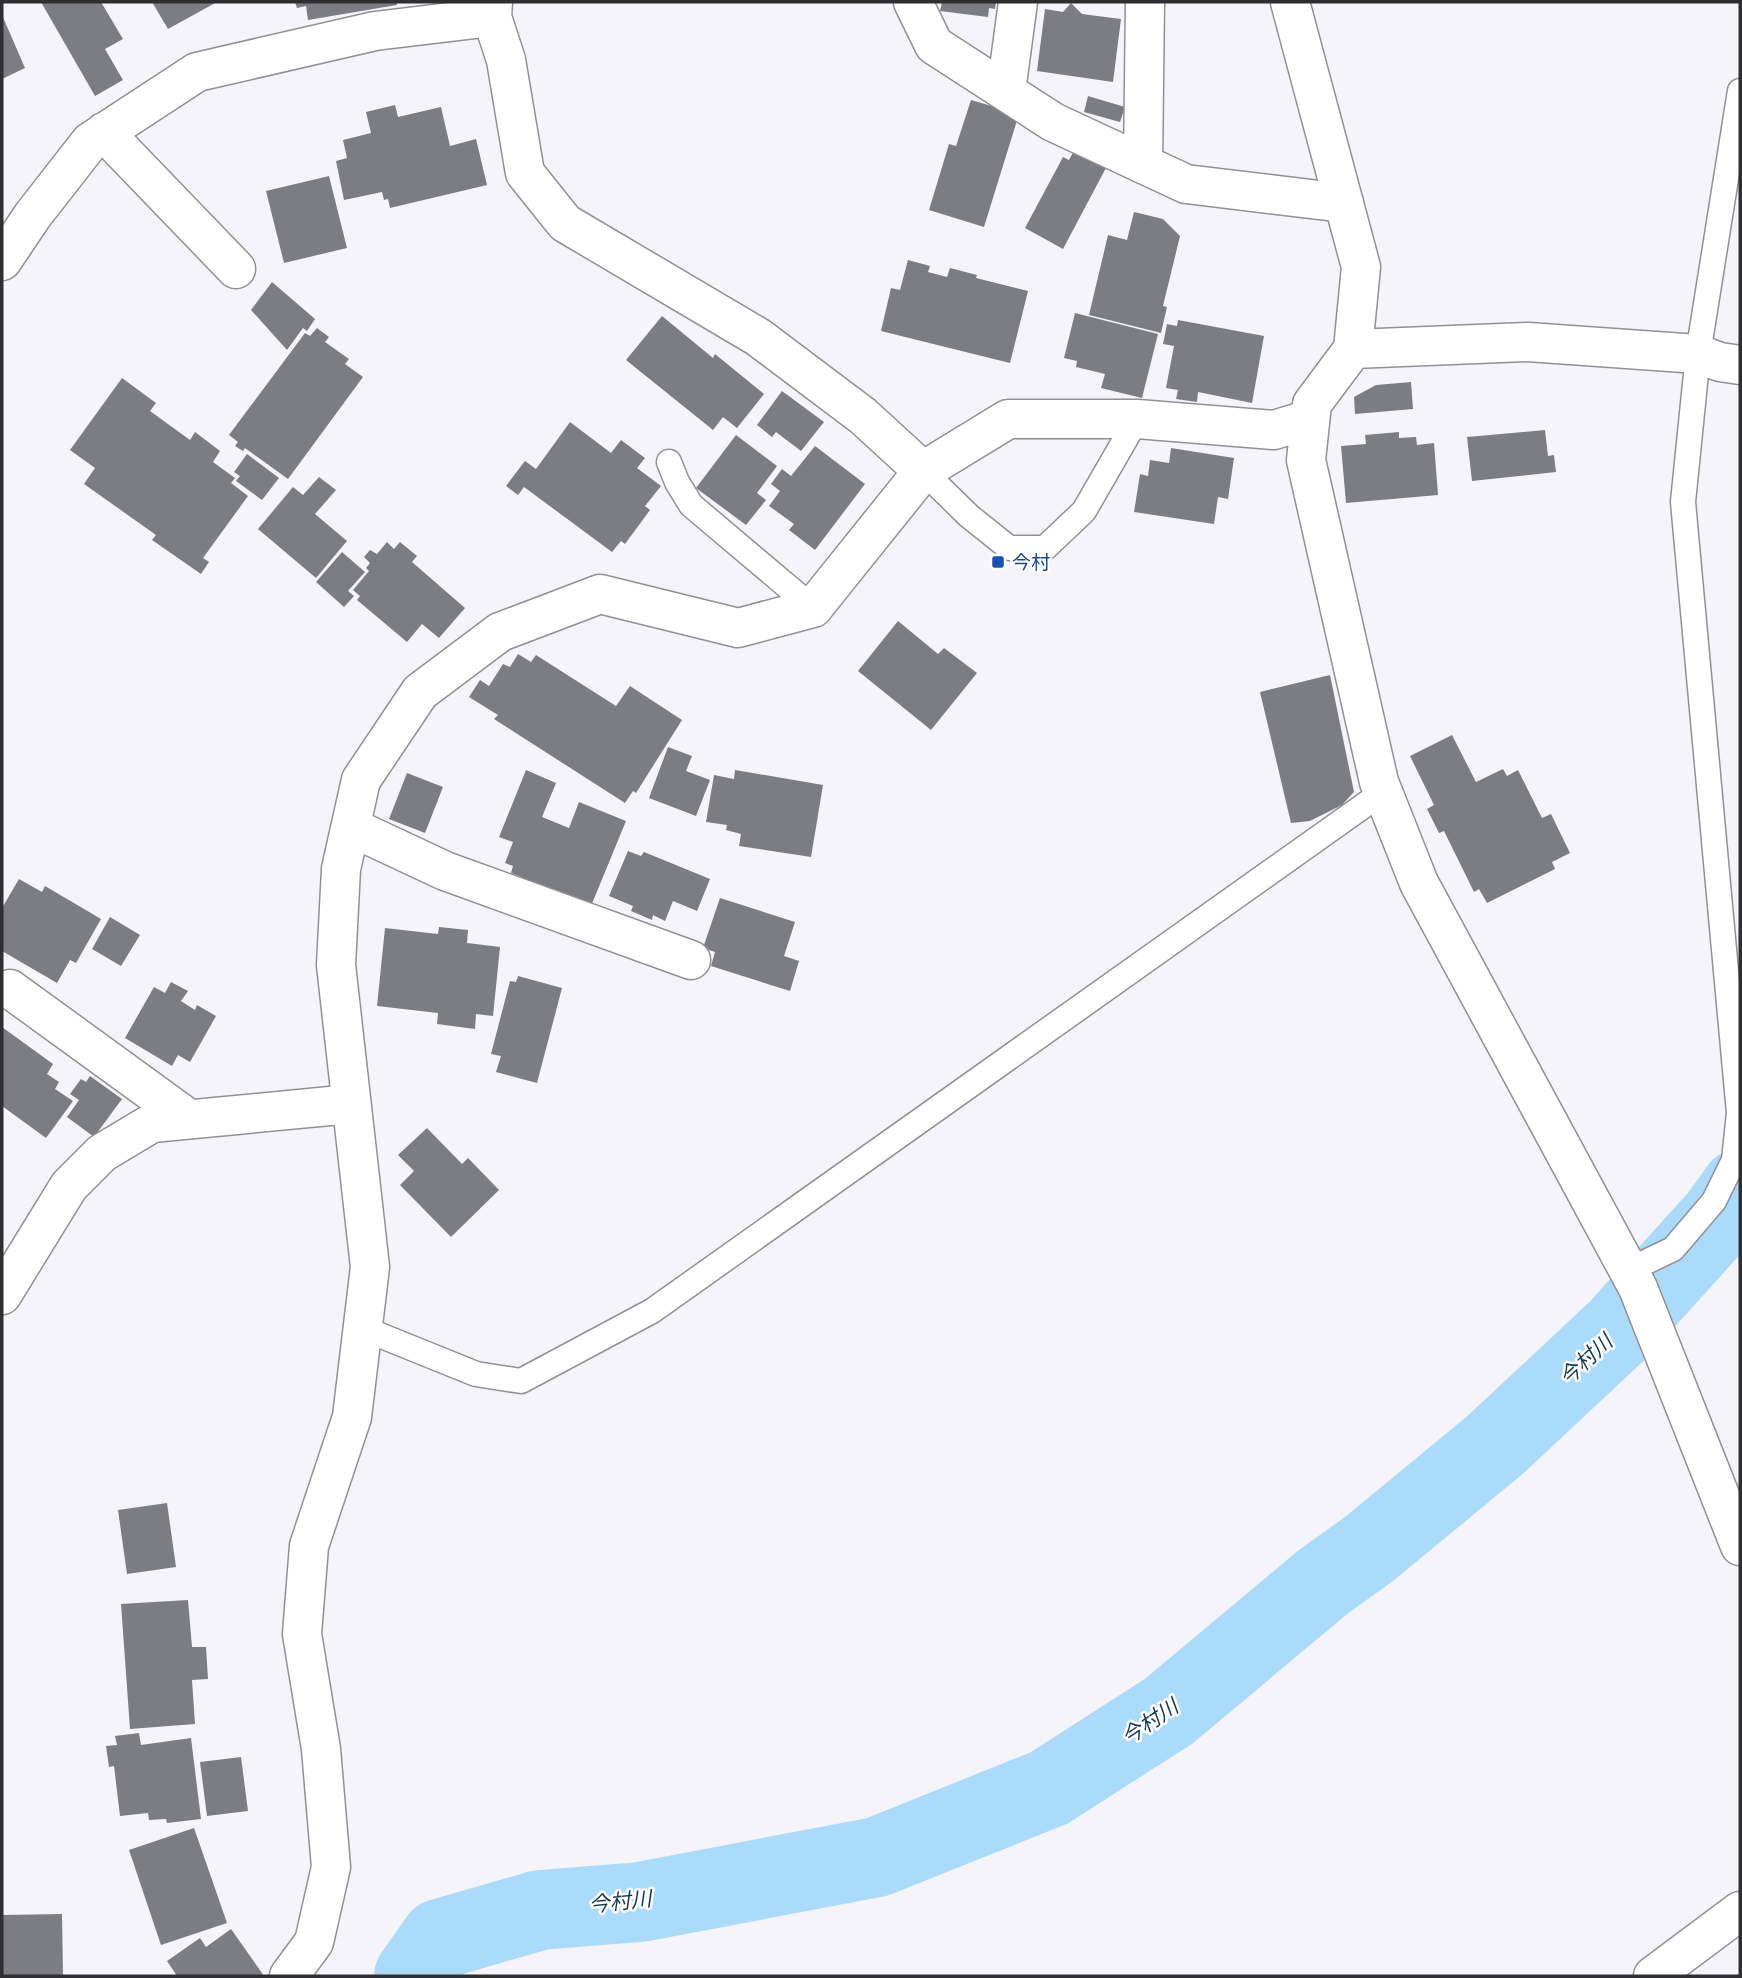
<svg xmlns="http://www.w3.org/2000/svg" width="1742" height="1978" font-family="Quicksand,'Noto Sans JP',sans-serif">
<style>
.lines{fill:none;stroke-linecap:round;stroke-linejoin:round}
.river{stroke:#abdbfb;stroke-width:80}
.building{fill:#7c7d82}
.service-casing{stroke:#909095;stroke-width:27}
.minor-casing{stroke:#909095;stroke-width:41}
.tertiary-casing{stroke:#909095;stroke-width:41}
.service{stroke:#fff;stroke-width:24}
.minor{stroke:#fff;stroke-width:38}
.tertiary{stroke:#fff;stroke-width:38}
.transit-dot{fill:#1a4fb4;stroke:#fff;stroke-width:2.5}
.labels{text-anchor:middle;stroke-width:5;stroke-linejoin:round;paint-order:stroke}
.transit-label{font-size:19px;fill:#164399;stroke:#fff;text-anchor:start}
.water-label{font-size:21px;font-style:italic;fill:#153a4f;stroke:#fff}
</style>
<rect width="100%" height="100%" fill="#f4f4fa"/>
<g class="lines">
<path class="river" d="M 414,1976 L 440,1939 L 540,1910 L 640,1902 L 877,1857 L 1049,1788 L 1169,1711 L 1323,1582 L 1369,1549 L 1495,1445 L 1618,1330 L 1720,1217 L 1740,1189"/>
</g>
<g class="building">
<path d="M 41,2 L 101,2 L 123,39 L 105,49 L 123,80 L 95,96 Z"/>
<path d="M 152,2 L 217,2 L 168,29 Z"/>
<path d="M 295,2 L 397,2 L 397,5 L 308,20 L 306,6 L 297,8 Z"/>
<path d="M 942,2 L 996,2 L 995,9 L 989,8 L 988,17 L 940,11 Z"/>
<path d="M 1071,3 L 1082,14 L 1121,19 L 1113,82 L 1037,71 L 1045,9 L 1063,12 Z"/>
<path d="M 2,15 L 25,68 L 2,79 Z"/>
<path d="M 1088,96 L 1125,107 L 1120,122 L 1084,112 Z"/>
<path d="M 971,100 L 1019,114 L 984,227 L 929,210 L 949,144 L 956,146 Z"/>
<path d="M 395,105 L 398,117 L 441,107 L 450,146 L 476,139 L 487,185 L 390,208 L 388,199 L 384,200 L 382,192 L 344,200 L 336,161 L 347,158 L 343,140 L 371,133 L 366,112 Z"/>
<path d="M 1075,149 L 1107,166 L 1063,249 L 1025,228 L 1063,157 L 1069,160 Z"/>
<path d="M 329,176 L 347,248 L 284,263 L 266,191 Z"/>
<path d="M 1134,212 L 1163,219 L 1180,236 L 1163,306 L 1167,307 L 1161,333 L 1089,315 L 1108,235 L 1127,240 Z"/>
<path d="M 908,260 L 930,266 L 928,272 L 947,277 L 950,268 L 977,275 L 976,278 L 1028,291 L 1010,363 L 881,331 L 891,288 L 900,290 Z"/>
<path d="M 272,282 L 315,319 L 307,331 L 303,328 L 287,350 L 251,310 Z"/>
<path d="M 1075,313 L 1158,334 L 1142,398 L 1101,388 L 1105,374 L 1076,367 L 1077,361 L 1064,358 Z"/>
<path d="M 662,316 L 713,358 L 715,354 L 764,394 L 737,428 L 723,417 L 713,430 L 626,360 Z"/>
<path d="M 1178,320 L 1264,336 L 1252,403 L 1198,392 L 1197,402 L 1176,399 L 1178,390 L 1166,388 L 1174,346 L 1163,344 L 1167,324 L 1177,326 Z"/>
<path d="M 317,328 L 329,337 L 325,342 L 349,359 L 345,364 L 363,377 L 288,479 L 245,448 L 243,451 L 235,446 L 238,442 L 229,435 L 305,333 L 310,336 Z"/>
<path d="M 122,378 L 156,403 L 150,411 L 190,440 L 195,432 L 220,451 L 213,462 L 235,478 L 231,483 L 248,496 L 203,558 L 209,562 L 201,574 L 152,540 L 156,535 L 84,484 L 95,468 L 70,450 Z"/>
<path d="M 1411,382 L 1413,409 L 1355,414 L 1354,397 L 1376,385 Z"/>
<path d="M 782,391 L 824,422 L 801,451 L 776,432 L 772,437 L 757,425 Z"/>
<path d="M 570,422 L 611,453 L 621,440 L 645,458 L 637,468 L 661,486 L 645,506 L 650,510 L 625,544 L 621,541 L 612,552 L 524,487 L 518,495 L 506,486 L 525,461 L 536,469 Z"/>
<path d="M 1545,430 L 1548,456 L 1554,455 L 1556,472 L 1472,481 L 1467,437 Z"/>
<path d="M 1399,432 L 1399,438 L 1416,437 L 1417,445 L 1434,443 L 1438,495 L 1346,503 L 1341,446 L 1366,444 L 1365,435 Z"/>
<path d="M 736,435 L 777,466 L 757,493 L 766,500 L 746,525 L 696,488 Z"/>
<path d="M 815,446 L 865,484 L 815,550 L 789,530 L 794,524 L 769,506 L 780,491 L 771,484 L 782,469 L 791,476 Z"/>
<path d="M 1171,448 L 1234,458 L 1228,499 L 1218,497 L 1214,524 L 1134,512 L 1140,474 L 1148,476 L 1150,460 L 1169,463 Z"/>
<path d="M 247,454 L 279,478 L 262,500 L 236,481 L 240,476 L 234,472 Z"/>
<path d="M 319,477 L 336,490 L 315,514 L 347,541 L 316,578 L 258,529 L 293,487 L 303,495 Z"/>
<path d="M 387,542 L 394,549 L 400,542 L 417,556 L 412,562 L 465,608 L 439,638 L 422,624 L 407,642 L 357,600 L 360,596 L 353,590 L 369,571 L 366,568 L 370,563 L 364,557 L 370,550 L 377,554 Z"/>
<path d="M 342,552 L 365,572 L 348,591 L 354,596 L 344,607 L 316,582 Z"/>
<path d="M 898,621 L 938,654 L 944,648 L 977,673 L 931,730 L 858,671 Z"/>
<path d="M 518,654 L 531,662 L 536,655 L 616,706 L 630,686 L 682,720 L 636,793 L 633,791 L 625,803 L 494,719 L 498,715 L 469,697 L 480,680 L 489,686 L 503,664 L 510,667 Z"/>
<path d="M 1330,675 L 1354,792 L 1342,805 L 1310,821 L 1291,823 L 1260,692 Z"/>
<path d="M 1452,735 L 1476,782 L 1503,769 L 1507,776 L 1518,770 L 1542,818 L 1551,814 L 1570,853 L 1552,862 L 1555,869 L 1487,903 L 1479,889 L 1474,892 L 1444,831 L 1439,833 L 1427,809 L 1434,805 L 1410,756 Z"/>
<path d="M 668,747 L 692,756 L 686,771 L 710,780 L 696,816 L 649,798 Z"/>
<path d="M 526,770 L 556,783 L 542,817 L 569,828 L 579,802 L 626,821 L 591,906 L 511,873 L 513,866 L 505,863 L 513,842 L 499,837 Z"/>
<path d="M 735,770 L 823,785 L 811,857 L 739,846 L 741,834 L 726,830 L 727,825 L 706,822 L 714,775 L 734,779 Z"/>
<path d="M 407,773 L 443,787 L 425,833 L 389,819 Z"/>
<path d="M 628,851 L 641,856 L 644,852 L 710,879 L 697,911 L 673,901 L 665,921 L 653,915 L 652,920 L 631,911 L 633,906 L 609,896 Z"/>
<path d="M 19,879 L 42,892 L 45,886 L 101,919 L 76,963 L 70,960 L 57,983 L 2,951 L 2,908 Z"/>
<path d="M 720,898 L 795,922 L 784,956 L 799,961 L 790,991 L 711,966 L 715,952 L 703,948 Z"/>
<path d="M 110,917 L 140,935 L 121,966 L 92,949 Z"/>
<path d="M 439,927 L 468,930 L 467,943 L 500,947 L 493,1016 L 476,1014 L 475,1029 L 437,1024 L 438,1013 L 377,1006 L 385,928 L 438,934 Z"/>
<path d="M 518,976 L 562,988 L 537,1083 L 496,1072 L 501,1056 L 491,1054 L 510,981 L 516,982 Z"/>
<path d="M 171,982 L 188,991 L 181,1001 L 195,1010 L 197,1005 L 216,1016 L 190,1062 L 178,1055 L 172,1066 L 125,1038 L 154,987 L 165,993 Z"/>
<path d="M 2,1027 L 53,1064 L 47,1074 L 59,1082 L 55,1089 L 73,1101 L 46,1138 L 2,1106 Z"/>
<path d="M 90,1076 L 122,1099 L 94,1137 L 67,1117 L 79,1100 L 70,1094 L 81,1079 L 86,1082 Z"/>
<path d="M 427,1128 L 462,1164 L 468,1158 L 499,1190 L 451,1237 L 400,1185 L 414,1171 L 398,1155 Z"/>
<path d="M 167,1503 L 176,1567 L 127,1574 L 118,1510 Z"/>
<path d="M 188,1600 L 192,1647 L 206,1647 L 208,1679 L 192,1680 L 195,1724 L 130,1729 L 121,1604 Z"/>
<path d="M 139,1733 L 141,1745 L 191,1738 L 201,1819 L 167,1823 L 166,1819 L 149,1820 L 148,1813 L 120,1816 L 114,1766 L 109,1767 L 106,1746 L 117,1745 L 115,1736 Z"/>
<path d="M 241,1757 L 248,1811 L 207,1816 L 200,1762 Z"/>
<path d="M 194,1828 L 227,1923 L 161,1945 L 129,1850 Z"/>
<path d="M 62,1914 L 63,1976 L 2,1976 L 2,1915 Z"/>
<path d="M 231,1929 L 264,1976 L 177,1976 L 167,1961 L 200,1938 L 206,1947 Z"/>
</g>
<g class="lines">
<g class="service-casing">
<g id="service">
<path d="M 669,462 L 677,482 L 691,505 L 813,608"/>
<path d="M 923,471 L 969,516 L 1009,548 L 1045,548 L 1084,511 L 1137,419"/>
<path d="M 1629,1270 L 1673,1249 L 1714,1201 L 1734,1160 L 1739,1113 L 1683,502 L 1698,354 L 1740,91"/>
<path d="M 362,1328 L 476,1374 L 521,1381 L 652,1311 L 1383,792"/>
</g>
</g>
<g class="minor-casing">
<g id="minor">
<path d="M 493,2 L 492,17 L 506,60 L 525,173 L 565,223 L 758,337 L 863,416 L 923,471"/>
<path d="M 913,2 L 934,45 L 1053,122 L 1186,184 L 1344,203"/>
<path d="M 1006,91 L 1018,2"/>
<path d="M 104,132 L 236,269"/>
<path d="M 1143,164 L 1145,2"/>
<path d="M 2,261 L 33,215 L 90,142 L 197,72 L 375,31 L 492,17"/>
<path d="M 1353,349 L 1528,342 L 1698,354 L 1720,362 L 1740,365"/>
<path d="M 351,827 L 445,871 L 691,960"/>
<path d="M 10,989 L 189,1119"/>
<path d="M 2,1295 L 69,1186 L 102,1153 L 152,1123 L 351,1104"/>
<path d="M 289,1976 L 314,1942 L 331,1867 L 321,1749 L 302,1634 L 309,1546 L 352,1417 L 370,1267 L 336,965 L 341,869 L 361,780 L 420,692 L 500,632 L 600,594 L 738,628 L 813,608 L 923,471 L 1008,419 L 1137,419 L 1274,430 L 1310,419"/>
<path d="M 1653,1976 L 1740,1911"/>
</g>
</g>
<g class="tertiary-casing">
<path id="tertiary" d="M 1290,2 L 1361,267 L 1353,349 L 1312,404 L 1306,460 L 1379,782 L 1419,883 L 1638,1288 L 1740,1546"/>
</g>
<use href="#service" class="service"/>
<use href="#minor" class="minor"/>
<use href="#tertiary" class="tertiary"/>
</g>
<rect class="transit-dot" x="991" y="555" width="14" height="14" rx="3.5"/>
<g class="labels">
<g class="transit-label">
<text x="1012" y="569">今村</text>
</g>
<g class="water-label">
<text transform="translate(1586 1360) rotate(-43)" y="7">今村川</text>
<text transform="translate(1150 1722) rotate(-34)" y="7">今村川</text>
<text transform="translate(620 1902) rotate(-6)" y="7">今村川</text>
</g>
</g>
<rect width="1742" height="1978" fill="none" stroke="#2f2f32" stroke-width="7"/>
</svg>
